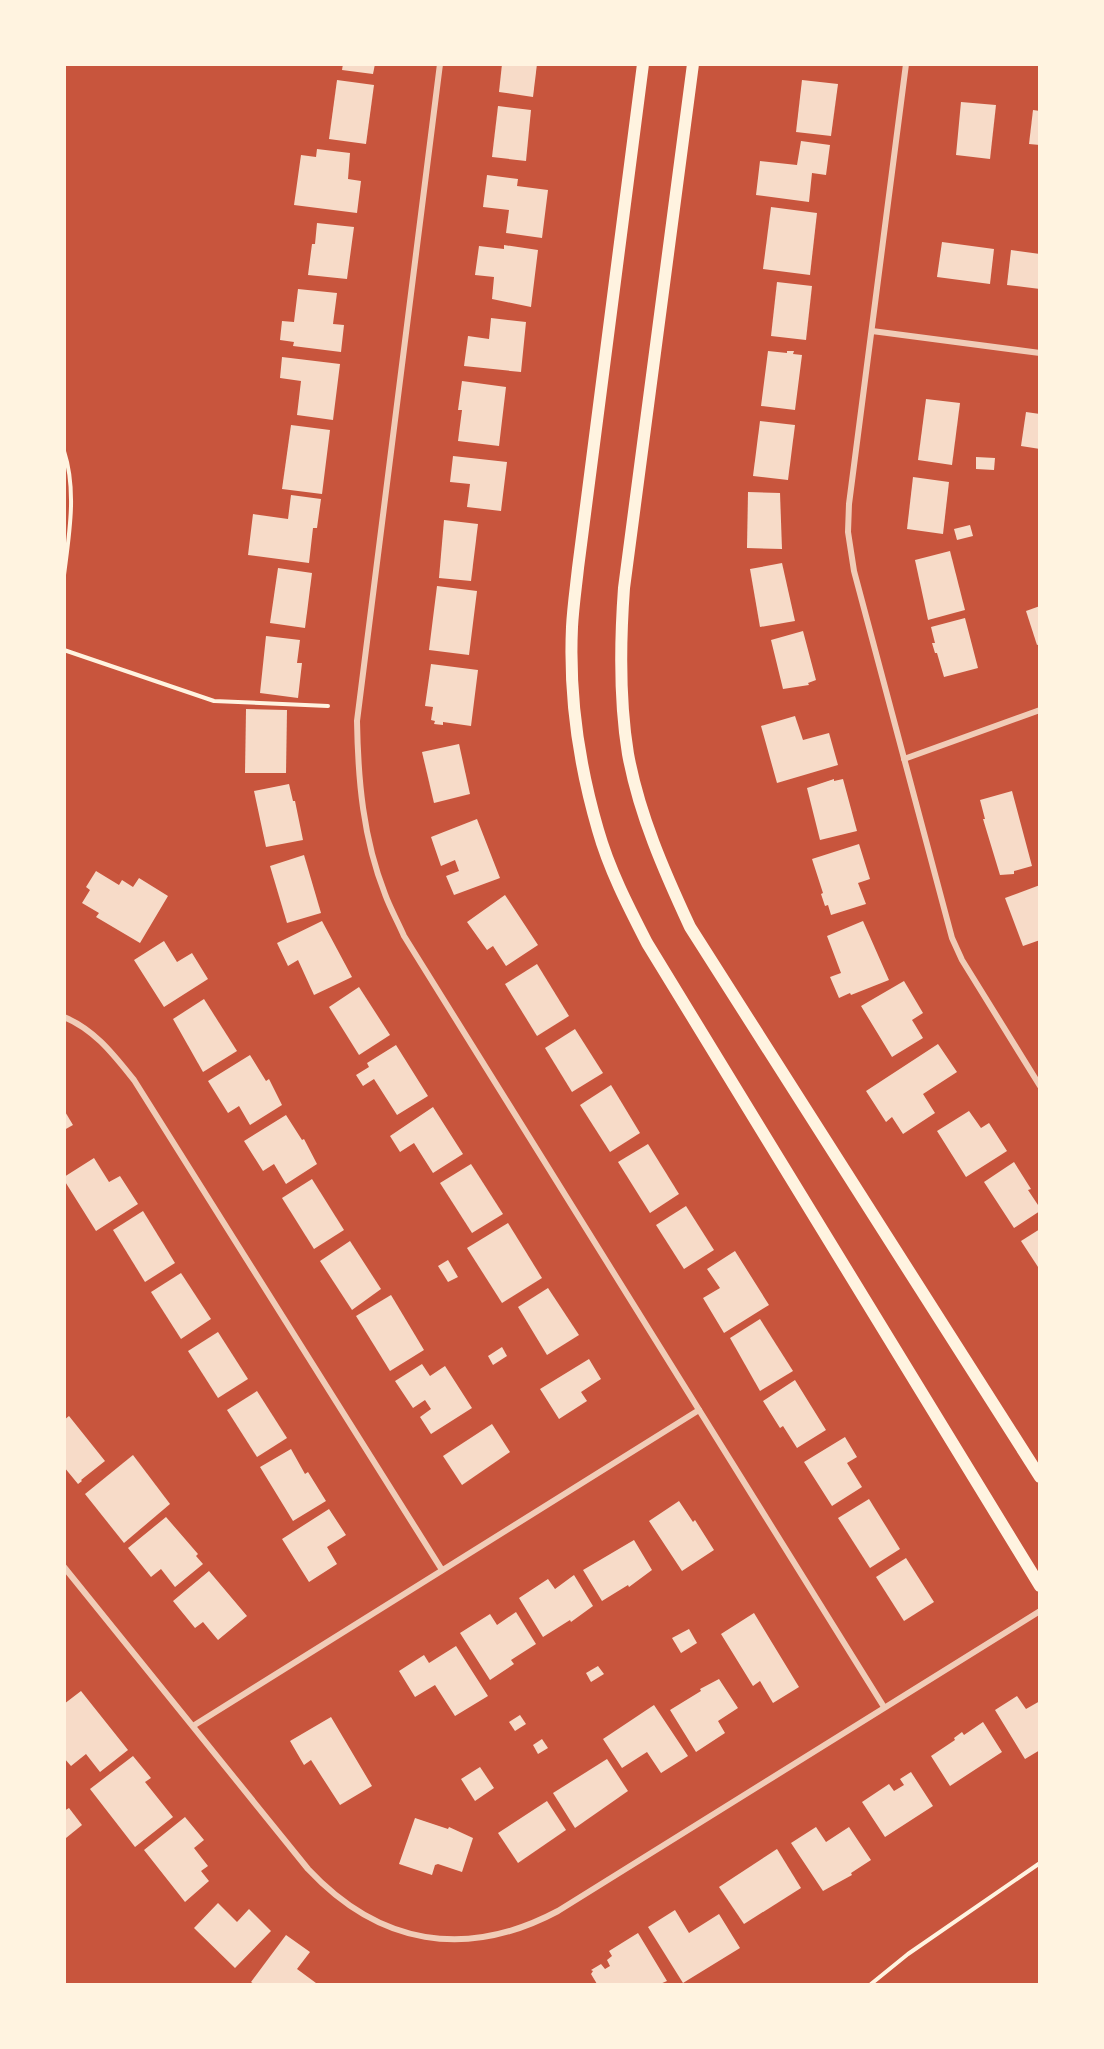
<svg xmlns="http://www.w3.org/2000/svg" width="1104" height="2049" font-family="'Varela Round',sans-serif">
<style>
.building{fill:#f7dbc8}
.lines{fill:none;stroke-linecap:round;stroke-linejoin:round}
.path{stroke:#fff3e0;stroke-width:4}
.minor{stroke:#f1ccb7;stroke-width:6}
.secondary{stroke:#fff3e0;stroke-width:12}
</style>
<rect width="100%" height="100%" fill="#c8553d"/>
<g class="building">
<path d="M 343,64 L 375,64 L 373,74 L 342,70 Z"/>
<path d="M 502,64 L 537,64 L 533,97 L 499,92 Z"/>
<path d="M 337,80 L 374,85 L 366,144 L 329,139 Z"/>
<path d="M 802,80 L 838,84 L 831,136 L 796,132 Z"/>
<path d="M 961,102 L 996,105 L 990,159 L 956,155 Z"/>
<path d="M 498,106 L 531,110 L 526,161 L 492,157 Z"/>
<path d="M 1033,110 L 1040,111 L 1040,145 L 1029,144 Z"/>
<path d="M 801,141 L 830,145 L 826,175 L 812,173 L 809,202 L 756,195 L 760,161 L 797,165 Z"/>
<path d="M 317,149 L 350,153 L 348,179 L 361,181 L 357,213 L 294,205 L 301,155 L 316,157 Z"/>
<path d="M 487,175 L 518,179 L 517,186 L 548,190 L 542,238 L 506,233 L 509,210 L 483,207 Z"/>
<path d="M 771,207 L 817,213 L 810,275 L 763,269 Z"/>
<path d="M 317,223 L 354,227 L 347,279 L 308,275 L 312,244 L 315,244 Z"/>
<path d="M 942,242 L 994,249 L 990,284 L 937,277 Z"/>
<path d="M 504,245 L 538,250 L 531,307 L 492,299 L 494,277 L 475,275 L 479,246 L 504,249 Z"/>
<path d="M 1011,250 L 1040,254 L 1040,289 L 1007,285 Z"/>
<path d="M 777,282 L 812,286 L 806,340 L 771,336 Z"/>
<path d="M 298,289 L 337,293 L 333,324 L 344,325 L 341,352 L 293,346 L 294,342 L 280,340 L 282,321 L 294,322 Z"/>
<path d="M 491,318 L 526,322 L 521,372 L 464,366 L 468,336 L 489,339 Z"/>
<path d="M 768,351 L 787,353 L 787,351 L 794,351 L 793,354 L 802,355 L 795,410 L 761,406 Z"/>
<path d="M 282,357 L 340,364 L 333,420 L 297,415 L 301,381 L 280,378 Z"/>
<path d="M 462,381 L 506,387 L 499,446 L 458,441 L 462,410 L 458,410 Z"/>
<path d="M 926,399 L 960,403 L 952,465 L 918,460 Z"/>
<path d="M 1026,412 L 1040,414 L 1040,449 L 1021,446 Z"/>
<path d="M 760,421 L 795,425 L 788,480 L 753,476 Z"/>
<path d="M 291,425 L 330,430 L 322,494 L 282,489 Z"/>
<path d="M 453,456 L 507,462 L 501,511 L 467,507 L 470,484 L 450,482 Z"/>
<path d="M 976,457 L 995,458 L 994,470 L 976,469 Z"/>
<path d="M 913,477 L 949,482 L 943,534 L 907,529 Z"/>
<path d="M 748,492 L 780,493 L 782,549 L 747,548 Z"/>
<path d="M 291,495 L 321,499 L 317,528 L 313,528 L 309,563 L 248,555 L 253,514 L 288,519 Z"/>
<path d="M 444,520 L 478,524 L 471,581 L 439,578 Z"/>
<path d="M 970,525 L 973,536 L 957,540 L 954,529 Z"/>
<path d="M 950,551 L 965,610 L 928,620 L 915,560 Z"/>
<path d="M 782,563 L 795,621 L 760,627 L 750,569 Z"/>
<path d="M 278,568 L 312,573 L 305,628 L 270,623 Z"/>
<path d="M 437,586 L 477,591 L 469,655 L 429,650 Z"/>
<path d="M 1040,606 L 1040,644 L 1037,645 L 1026,611 Z"/>
<path d="M 965,618 L 978,668 L 944,677 L 937,653 L 935,653 L 932,643 L 935,643 L 931,627 Z"/>
<path d="M 803,631 L 816,680 L 808,683 L 809,685 L 783,689 L 771,640 Z"/>
<path d="M 266,636 L 300,640 L 297,663 L 302,663 L 298,698 L 260,693 Z"/>
<path d="M 431,664 L 478,670 L 471,726 L 443,722 L 443,725 L 434,724 L 435,721 L 431,720 L 433,707 L 425,706 Z"/>
<path d="M 246,709 L 287,710 L 286,773 L 245,773 Z"/>
<path d="M 795,716 L 803,740 L 829,733 L 838,765 L 777,783 L 761,726 Z"/>
<path d="M 459,744 L 470,794 L 434,803 L 422,752 Z"/>
<path d="M 834,779 L 834,781 L 843,779 L 857,831 L 820,840 L 807,788 Z"/>
<path d="M 289,784 L 293,801 L 295,801 L 303,840 L 266,847 L 254,791 Z"/>
<path d="M 1012,791 L 1032,866 L 1014,871 L 1014,874 L 1000,875 L 983,819 L 985,819 L 980,800 Z"/>
<path d="M 477,819 L 500,878 L 454,895 L 446,876 L 459,871 L 455,860 L 441,866 L 431,837 Z"/>
<path d="M 859,844 L 870,879 L 858,883 L 866,904 L 831,915 L 828,905 L 825,906 L 821,894 L 823,893 L 812,859 Z"/>
<path d="M 304,855 L 321,913 L 287,923 L 270,866 Z"/>
<path d="M 96,871 L 119,885 L 122,880 L 133,887 L 139,878 L 168,896 L 140,943 L 96,917 L 99,913 L 82,903 L 90,890 L 86,887 Z"/>
<path d="M 1040,885 L 1040,940 L 1023,946 L 1005,898 Z"/>
<path d="M 505,895 L 538,945 L 506,966 L 493,946 L 487,950 L 467,922 Z"/>
<path d="M 322,921 L 352,977 L 314,995 L 298,960 L 288,966 L 277,943 Z"/>
<path d="M 863,921 L 889,980 L 851,995 L 850,993 L 839,998 L 830,977 L 841,973 L 827,936 Z"/>
<path d="M 164,941 L 177,962 L 192,953 L 208,979 L 164,1007 L 134,960 Z"/>
<path d="M 537,964 L 569,1016 L 537,1036 L 505,984 Z"/>
<path d="M 904,981 L 923,1013 L 912,1020 L 923,1038 L 892,1057 L 861,1006 Z"/>
<path d="M 359,987 L 390,1035 L 359,1055 L 329,1007 Z"/>
<path d="M 204,999 L 237,1051 L 203,1072 L 173,1019 Z"/>
<path d="M 575,1029 L 603,1073 L 572,1092 L 545,1048 Z"/>
<path d="M 938,1044 L 957,1072 L 923,1094 L 935,1113 L 903,1134 L 892,1117 L 886,1122 L 866,1091 Z"/>
<path d="M 396,1045 L 428,1096 L 397,1115 L 374,1079 L 363,1086 L 356,1075 L 369,1067 L 367,1063 Z"/>
<path d="M 250,1055 L 266,1081 L 269,1079 L 282,1105 L 250,1125 L 239,1106 L 228,1113 L 208,1081 Z"/>
<path d="M 611,1085 L 640,1133 L 610,1152 L 580,1105 Z"/>
<path d="M 433,1107 L 463,1154 L 433,1173 L 414,1143 L 400,1152 L 390,1136 Z"/>
<path d="M 64,1110 L 73,1125 L 64,1130 Z"/>
<path d="M 969,1111 L 981,1128 L 989,1123 L 1007,1151 L 966,1177 L 937,1131 Z"/>
<path d="M 286,1115 L 302,1140 L 304,1139 L 317,1164 L 286,1184 L 274,1164 L 263,1171 L 244,1141 Z"/>
<path d="M 648,1144 L 679,1194 L 650,1213 L 618,1162 Z"/>
<path d="M 94,1158 L 109,1182 L 120,1176 L 138,1204 L 96,1231 L 64,1180 L 64,1177 Z"/>
<path d="M 1014,1162 L 1031,1189 L 1028,1190 L 1040,1208 L 1040,1211 L 1014,1228 L 984,1182 Z"/>
<path d="M 471,1164 L 503,1214 L 472,1233 L 440,1183 Z"/>
<path d="M 312,1179 L 344,1230 L 314,1249 L 282,1198 Z"/>
<path d="M 686,1206 L 714,1250 L 684,1269 L 656,1225 Z"/>
<path d="M 143,1211 L 175,1263 L 145,1282 L 113,1230 Z"/>
<path d="M 508,1223 L 542,1278 L 502,1303 L 467,1248 Z"/>
<path d="M 1040,1229 L 1040,1270 L 1021,1241 Z"/>
<path d="M 350,1241 L 381,1289 L 352,1310 L 320,1261 Z"/>
<path d="M 735,1251 L 769,1305 L 724,1333 L 703,1298 L 720,1288 L 707,1269 Z"/>
<path d="M 448,1260 L 458,1277 L 448,1282 L 438,1266 Z"/>
<path d="M 181,1273 L 211,1319 L 181,1339 L 151,1292 Z"/>
<path d="M 548,1288 L 579,1335 L 547,1355 L 518,1307 Z"/>
<path d="M 391,1295 L 424,1350 L 390,1371 L 356,1316 Z"/>
<path d="M 760,1319 L 793,1371 L 760,1391 L 730,1338 Z"/>
<path d="M 218,1332 L 248,1379 L 218,1398 L 188,1351 Z"/>
<path d="M 502,1347 L 507,1356 L 493,1365 L 488,1356 Z"/>
<path d="M 589,1359 L 601,1379 L 581,1392 L 587,1401 L 559,1419 L 540,1389 Z"/>
<path d="M 422,1364 L 430,1376 L 445,1366 L 472,1408 L 431,1434 L 420,1417 L 431,1409 L 425,1400 L 413,1408 L 395,1381 Z"/>
<path d="M 795,1380 L 826,1430 L 797,1448 L 783,1426 L 780,1428 L 763,1401 Z"/>
<path d="M 257,1391 L 287,1438 L 257,1457 L 227,1410 Z"/>
<path d="M 69,1416 L 105,1461 L 81,1480 L 82,1481 L 78,1484 L 64,1467 L 64,1420 Z"/>
<path d="M 492,1424 L 510,1452 L 462,1485 L 443,1456 Z"/>
<path d="M 845,1437 L 857,1457 L 847,1463 L 862,1487 L 832,1506 L 804,1462 Z"/>
<path d="M 291,1449 L 305,1474 L 308,1472 L 326,1501 L 293,1521 L 260,1467 Z"/>
<path d="M 133,1455 L 170,1504 L 124,1543 L 85,1494 Z"/>
<path d="M 869,1499 L 900,1549 L 870,1568 L 838,1518 Z"/>
<path d="M 679,1501 L 693,1522 L 695,1520 L 714,1550 L 682,1571 L 649,1521 Z"/>
<path d="M 329,1509 L 346,1535 L 327,1547 L 337,1564 L 309,1582 L 282,1539 Z"/>
<path d="M 166,1517 L 198,1554 L 196,1556 L 203,1564 L 175,1587 L 161,1569 L 151,1577 L 128,1548 Z"/>
<path d="M 634,1540 L 652,1570 L 629,1587 L 628,1585 L 602,1601 L 583,1570 Z"/>
<path d="M 906,1558 L 934,1602 L 904,1621 L 876,1577 Z"/>
<path d="M 209,1571 L 247,1616 L 218,1640 L 203,1622 L 195,1628 L 173,1601 Z"/>
<path d="M 574,1575 L 593,1606 L 571,1622 L 570,1620 L 543,1637 L 519,1598 L 548,1579 L 555,1589 Z"/>
<path d="M 516,1612 L 536,1644 L 511,1660 L 514,1664 L 490,1680 L 460,1633 L 490,1614 L 497,1625 Z"/>
<path d="M 754,1613 L 799,1687 L 773,1703 L 760,1681 L 753,1686 L 721,1634 Z"/>
<path d="M 689,1629 L 697,1643 L 681,1653 L 672,1638 Z"/>
<path d="M 456,1646 L 488,1696 L 455,1716 L 435,1685 L 415,1697 L 399,1671 L 424,1655 L 429,1663 Z"/>
<path d="M 598,1666 L 604,1674 L 591,1682 L 586,1673 Z"/>
<path d="M 719,1679 L 738,1708 L 718,1721 L 725,1733 L 696,1752 L 670,1710 L 701,1691 L 700,1689 Z"/>
<path d="M 81,1691 L 128,1750 L 100,1772 L 86,1754 L 71,1766 L 64,1758 L 64,1704 Z"/>
<path d="M 1017,1696 L 1026,1709 L 1040,1701 L 1040,1750 L 1025,1759 L 995,1710 Z"/>
<path d="M 654,1705 L 688,1756 L 661,1773 L 647,1752 L 622,1768 L 603,1739 Z"/>
<path d="M 520,1715 L 526,1724 L 515,1731 L 509,1722 Z"/>
<path d="M 331,1717 L 372,1786 L 340,1805 L 311,1760 L 304,1765 L 290,1741 Z"/>
<path d="M 983,1722 L 1002,1752 L 950,1786 L 931,1756 L 955,1740 L 954,1738 L 962,1732 L 964,1735 Z"/>
<path d="M 542,1739 L 548,1748 L 538,1754 L 533,1745 Z"/>
<path d="M 133,1756 L 151,1778 L 145,1782 L 173,1817 L 135,1847 L 90,1789 Z"/>
<path d="M 607,1759 L 628,1791 L 575,1828 L 553,1793 Z"/>
<path d="M 480,1767 L 494,1788 L 475,1801 L 461,1779 Z"/>
<path d="M 911,1772 L 933,1806 L 885,1837 L 862,1802 L 889,1784 L 894,1791 L 904,1785 L 900,1779 Z"/>
<path d="M 547,1801 L 566,1830 L 518,1863 L 498,1833 Z"/>
<path d="M 69,1808 L 82,1825 L 66,1838 L 64,1811 Z"/>
<path d="M 185,1817 L 204,1840 L 194,1848 L 208,1866 L 201,1871 L 209,1881 L 185,1902 L 144,1850 Z"/>
<path d="M 415,1818 L 448,1829 L 449,1827 L 473,1838 L 462,1872 L 438,1864 L 435,1865 L 432,1875 L 399,1864 Z"/>
<path d="M 816,1827 L 826,1842 L 849,1827 L 871,1860 L 851,1873 L 852,1875 L 823,1891 L 791,1843 Z"/>
<path d="M 777,1849 L 801,1888 L 744,1924 L 719,1887 Z"/>
<path d="M 218,1903 L 237,1922 L 249,1909 L 271,1931 L 235,1968 L 194,1928 Z"/>
<path d="M 675,1910 L 689,1933 L 719,1914 L 740,1948 L 683,1983 L 648,1927 Z"/>
<path d="M 638,1933 L 667,1981 L 660,1984 L 597,1984 L 591,1974 L 593,1971 L 591,1970 L 601,1964 L 605,1969 L 610,1966 L 607,1960 L 612,1956 L 609,1951 Z"/>
<path d="M 286,1935 L 310,1952 L 297,1969 L 316,1983 L 315,1984 L 254,1984 L 251,1982 Z"/>
</g>
<g class="lines">
<g class="path">
<path d="M 64,451 C 77,491 69,535 64,575"/>
<path d="M 64,650 L 214,701 L 328,706"/>
<path d="M 871,1984 L 908,1954 L 1040,1863"/>
</g>
<g class="minor">
<path d="M 440,64 L 357,721 C 358,780 363,838 385,894 C 390,908 398,922 404,936 L 884,1707"/>
<path d="M 906,64 L 849,504 L 848,532 L 854,571 L 952,938 L 962,960 L 1040,1086"/>
<path d="M 872,331 L 1040,353"/>
<path d="M 904,759 L 1040,710"/>
<path d="M 64,1017 C 95,1030 113,1054 134,1080 L 442,1570"/>
<path d="M 64,1567 L 308,1869 C 379,1945 466,1960 558,1911 L 1040,1611"/>
<path d="M 193,1726 L 699,1410"/>
</g>
<g class="secondary">
<path d="M 643,64 L 578,568 C 576,587 573,607 572,627 C 569,694 579,765 598,830 C 609,869 628,906 647,943 L 1040,1586"/>
<path d="M 693,64 L 624,588 C 620,643 619,699 628,754 C 639,814 664,871 690,927 L 1040,1477"/>
</g>
</g>
<rect width="1104" height="2049" fill="none" stroke="#fff3e0" stroke-width="132"/>
</svg>
